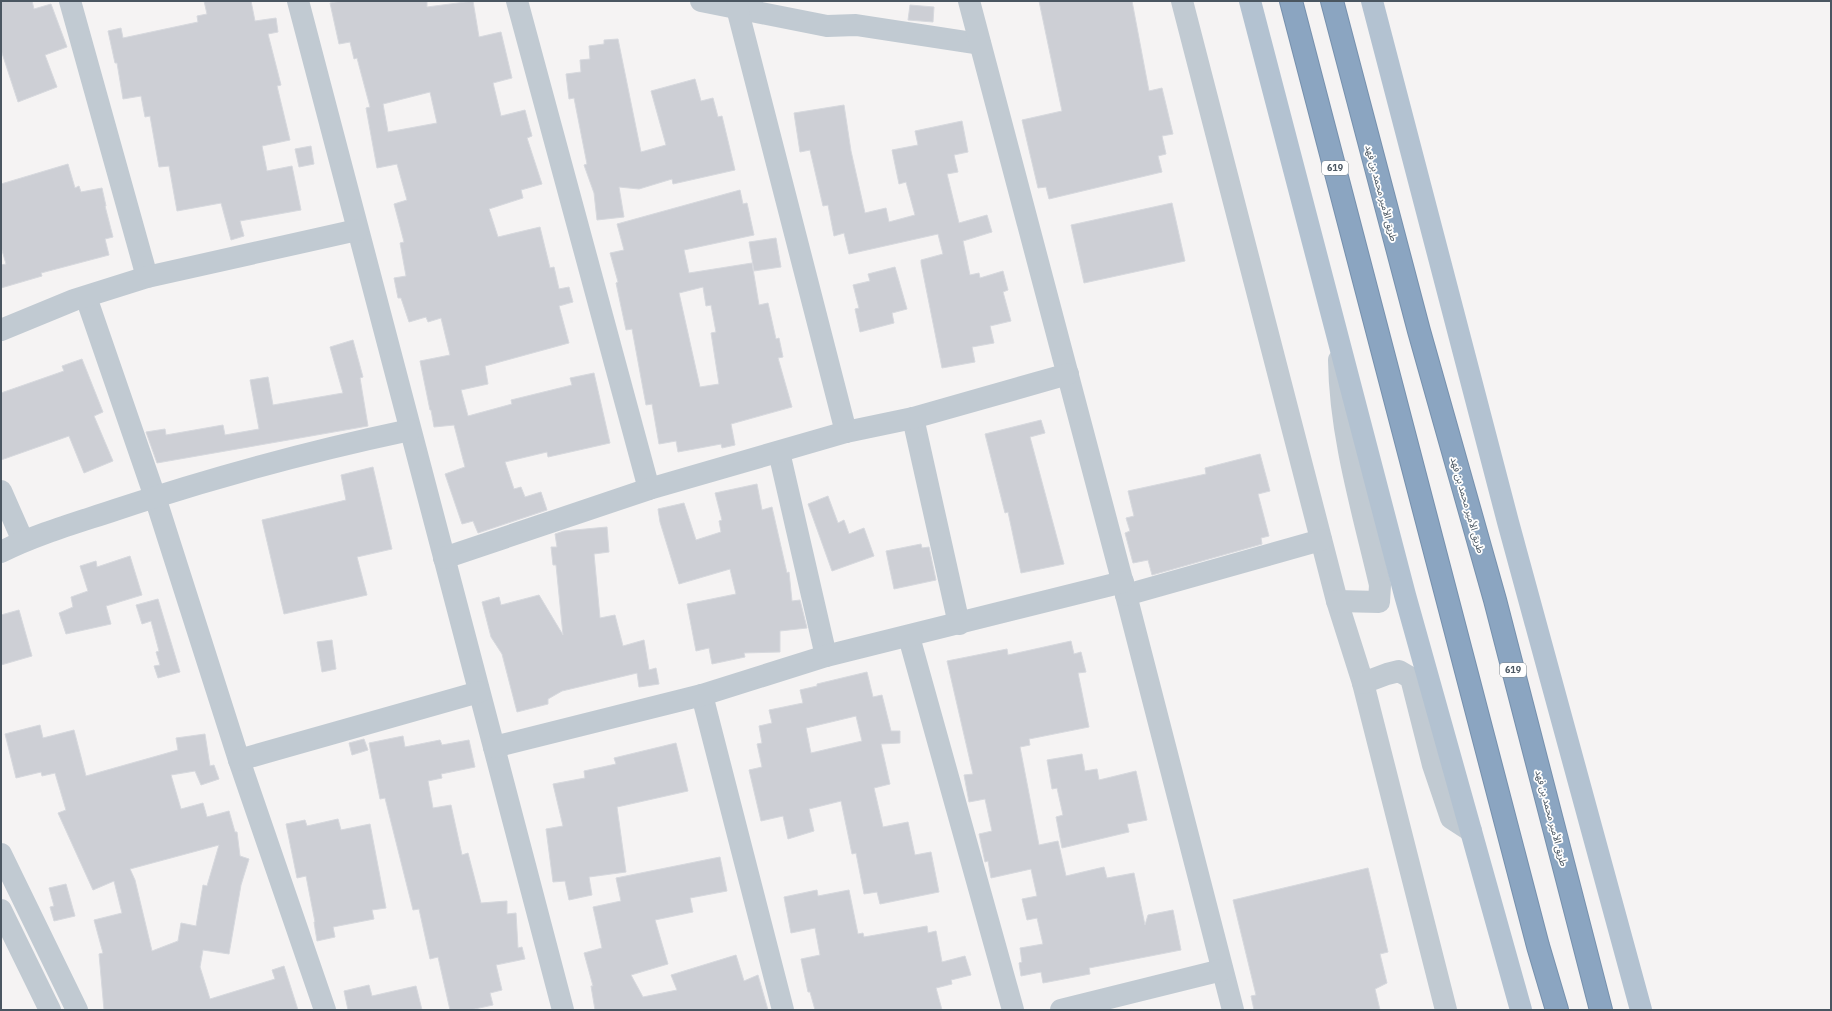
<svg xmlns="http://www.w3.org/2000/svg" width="1832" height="1011" font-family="'IBM Plex Sans','Noto Sans Arabic',sans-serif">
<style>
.building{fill:#cdcfd5;stroke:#d7d9de;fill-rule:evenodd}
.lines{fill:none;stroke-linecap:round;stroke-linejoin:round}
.highway-casing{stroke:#7690ad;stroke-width:24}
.minor{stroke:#c1cad2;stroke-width:22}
.major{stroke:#b3c2d1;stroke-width:22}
.highway{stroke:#8ba5c1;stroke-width:22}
.labels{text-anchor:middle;stroke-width:3.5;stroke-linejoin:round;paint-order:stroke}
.shield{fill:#fff;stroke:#808990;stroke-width:1}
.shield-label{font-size:9px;font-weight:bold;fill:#4a5661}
.street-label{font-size:10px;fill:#4a5661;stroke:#fff}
</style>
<rect width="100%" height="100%" fill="#f5f3f3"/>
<g class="building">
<path d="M 1,1 L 32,1 L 34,9 L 51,4 L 67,47 L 45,55 L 57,87 L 18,102 L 1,50 Z"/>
<path d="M 204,1 L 251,1 L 255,21 L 276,18 L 278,32 L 268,34 L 281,85 L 277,86 L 290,140 L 262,146 L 267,171 L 292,166 L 301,210 L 240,221 L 244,236 L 231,240 L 221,203 L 177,211 L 169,166 L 159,167 L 150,116 L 145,117 L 141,96 L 123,99 L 117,63 L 115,63 L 108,31 L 121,28 L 123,38 L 198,22 L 197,16 L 207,14 Z"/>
<path d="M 341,1 L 427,1 L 427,7 L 473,1 L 479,37 L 501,32 L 512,78 L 493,83 L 501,116 L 525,110 L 532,136 L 527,138 L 542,184 L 521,190 L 523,198 L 489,209 L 498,237 L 540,227 L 550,268 L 554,267 L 559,289 L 569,287 L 573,302 L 559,306 L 569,343 L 485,366 L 488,384 L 461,390 L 468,416 L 512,404 L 511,400 L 572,385 L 570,378 L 594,373 L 610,443 L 548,457 L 547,452 L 505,462 L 514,489 L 521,487 L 525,497 L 541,492 L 547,510 L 478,533 L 473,521 L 462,524 L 445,474 L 465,467 L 454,425 L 434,427 L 431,410 L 430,410 L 420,361 L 450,355 L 441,318 L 428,322 L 426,317 L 409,322 L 401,298 L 398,298 L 394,278 L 406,276 L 400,243 L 404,242 L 394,204 L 407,200 L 397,164 L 377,168 L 366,108 L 370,107 L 357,58 L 354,59 L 350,42 L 339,44 L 330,3 ZM 430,92 L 437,123 L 388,132 L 383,104 Z"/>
<path d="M 1039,1 L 1132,1 L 1149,91 L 1162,88 L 1173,134 L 1162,136 L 1166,154 L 1158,156 L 1162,172 L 1049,199 L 1046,187 L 1038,188 L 1022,120 L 1062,111 Z"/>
<path d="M 910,5 L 934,7 L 933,22 L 908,20 Z"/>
<path d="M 618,39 L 641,152 L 666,145 L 651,91 L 695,79 L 701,101 L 713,98 L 718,117 L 722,116 L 735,170 L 673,184 L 672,179 L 639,189 L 619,187 L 624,217 L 597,220 L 594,193 L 584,165 L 587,164 L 574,98 L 569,99 L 566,74 L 581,72 L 580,60 L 590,59 L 589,46 L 604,44 L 604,40 Z"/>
<path d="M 844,105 L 851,151 L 865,213 L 886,208 L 889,222 L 915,215 L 906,182 L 899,184 L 892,150 L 918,145 L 915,131 L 962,121 L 968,152 L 954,155 L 958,172 L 947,174 L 959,223 L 987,215 L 992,232 L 963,241 L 970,275 L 979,273 L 980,278 L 1003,271 L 1008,290 L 1003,292 L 1011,321 L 990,326 L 994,343 L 972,347 L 975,362 L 942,368 L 921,263 L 921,260 L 943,254 L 938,234 L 849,254 L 844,233 L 834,236 L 828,205 L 823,206 L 810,150 L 800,152 L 794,113 Z"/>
<path d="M 311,146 L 314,164 L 299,167 L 295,149 Z"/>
<path d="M 68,164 L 75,188 L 79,186 L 81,192 L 102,188 L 106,206 L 105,206 L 113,237 L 105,239 L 109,255 L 41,273 L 42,276 L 1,288 L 1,265 L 6,264 L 1,247 L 1,184 Z"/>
<path d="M 740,190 L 743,204 L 747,203 L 754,235 L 684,250 L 689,273 L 752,263 L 759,305 L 768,303 L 776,339 L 779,338 L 783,357 L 778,358 L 792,407 L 731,424 L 735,445 L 722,448 L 721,444 L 678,452 L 676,441 L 659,444 L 652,404 L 646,405 L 632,329 L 626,330 L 616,283 L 618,282 L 610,253 L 624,250 L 617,224 ZM 703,287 L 706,306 L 711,305 L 716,332 L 711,333 L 719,384 L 700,387 L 679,293 Z"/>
<path d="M 1172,203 L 1185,261 L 1084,283 L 1071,225 Z"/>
<path d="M 776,238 L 781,267 L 754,271 L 749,242 Z"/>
<path d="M 895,267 L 907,309 L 892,313 L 894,323 L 860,332 L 855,309 L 859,308 L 853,285 L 870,281 L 868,274 Z"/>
<path d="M 353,340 L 363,377 L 360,378 L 368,426 L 157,463 L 146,432 L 165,429 L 166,435 L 223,425 L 225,435 L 259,429 L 250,380 L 268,377 L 273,405 L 343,393 L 330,347 Z"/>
<path d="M 82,359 L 103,412 L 94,416 L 113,461 L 84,473 L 69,436 L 1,460 L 1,393 L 64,371 L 62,366 Z"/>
<path d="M 1041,420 L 1045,433 L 1030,437 L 1064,564 L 1021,573 L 1008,512 L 1005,513 L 985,434 Z"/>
<path d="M 1260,454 L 1270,491 L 1258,494 L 1269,536 L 1261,538 L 1262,544 L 1152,575 L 1148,560 L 1133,563 L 1125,533 L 1130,531 L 1126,518 L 1134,516 L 1128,491 L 1206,474 L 1205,468 Z"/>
<path d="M 373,467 L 392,549 L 357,557 L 367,595 L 284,614 L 262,520 L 346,500 L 341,475 Z"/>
<path d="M 757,484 L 762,510 L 772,507 L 787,573 L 789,572 L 792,601 L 800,600 L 807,628 L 780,631 L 780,652 L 744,653 L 745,657 L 712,664 L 709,648 L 696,651 L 687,604 L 736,594 L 730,569 L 679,584 L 660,522 L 658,509 L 684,503 L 696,540 L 721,532 L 719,521 L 722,520 L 715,493 Z"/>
<path d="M 828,496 L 838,523 L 844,520 L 849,534 L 864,528 L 874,556 L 832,571 L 808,504 Z"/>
<path d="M 607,527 L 609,552 L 594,554 L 600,618 L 615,615 L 623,646 L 644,640 L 649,670 L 656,668 L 659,684 L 639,687 L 637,673 L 562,691 L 548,699 L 548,704 L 517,712 L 502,654 L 491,637 L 482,602 L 499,597 L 501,605 L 539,595 L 563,635 L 556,565 L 553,565 L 551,547 L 557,547 L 555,534 L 564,531 Z"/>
<path d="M 921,544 L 922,548 L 929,547 L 936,580 L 894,589 L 886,551 Z"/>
<path d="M 130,556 L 142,595 L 106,606 L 111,624 L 66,634 L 59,613 L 73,607 L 71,597 L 88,591 L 80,566 L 96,561 L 97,567 Z"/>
<path d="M 158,599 L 180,672 L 158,678 L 154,666 L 160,665 L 156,652 L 159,651 L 151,621 L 142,624 L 136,605 Z"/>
<path d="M 19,610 L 32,656 L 1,665 L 1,615 Z"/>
<path d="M 332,640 L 336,669 L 322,672 L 317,642 Z"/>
<path d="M 1071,641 L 1074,654 L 1081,652 L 1086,672 L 1078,673 L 1089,727 L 1029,739 L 1030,745 L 1020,747 L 1039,845 L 1058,841 L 1066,876 L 1104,867 L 1107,878 L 1134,873 L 1145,925 L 1148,915 L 1173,910 L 1181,950 L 1089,968 L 1090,974 L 1043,983 L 1041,972 L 1021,976 L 1019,963 L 1022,962 L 1020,948 L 1043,944 L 1037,918 L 1027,920 L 1022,899 L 1037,896 L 1031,869 L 991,878 L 988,861 L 985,862 L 979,834 L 992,831 L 985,799 L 969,802 L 964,775 L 973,774 L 947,661 L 1007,649 L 1008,655 Z"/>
<path d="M 867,672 L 873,697 L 882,695 L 891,731 L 900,731 L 900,743 L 881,744 L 890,784 L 874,788 L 883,827 L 908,822 L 915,855 L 931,852 L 939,892 L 880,904 L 877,892 L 864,894 L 856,853 L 852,854 L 841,801 L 809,809 L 814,831 L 788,839 L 783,816 L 761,821 L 749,770 L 762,767 L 757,744 L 762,743 L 759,726 L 772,723 L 769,710 L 803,703 L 800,690 L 817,686 L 817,684 ZM 856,716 L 862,741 L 811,753 L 806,728 Z"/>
<path d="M 40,725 L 43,738 L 74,730 L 86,776 L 178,750 L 176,738 L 205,734 L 210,766 L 214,765 L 219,779 L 201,785 L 195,771 L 171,775 L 181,809 L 203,803 L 207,817 L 229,811 L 235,832 L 237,832 L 240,856 L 249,859 L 241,885 L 229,954 L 203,950 L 200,967 L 210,999 L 275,979 L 272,970 L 284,966 L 298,1010 L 104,1010 L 99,954 L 103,953 L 94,920 L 122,913 L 114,881 L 93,890 L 58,813 L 66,810 L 55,773 L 42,776 L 41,772 L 16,778 L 5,734 ZM 219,845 L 207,886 L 203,885 L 196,926 L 181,923 L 178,941 L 152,951 L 135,880 L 130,869 Z"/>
<path d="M 403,736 L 405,747 L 440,740 L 442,745 L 469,740 L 475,767 L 441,774 L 442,778 L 428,781 L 433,808 L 451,805 L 462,855 L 468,853 L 481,903 L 507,901 L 507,914 L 516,913 L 518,948 L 522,947 L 525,959 L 496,965 L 502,990 L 490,993 L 493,1005 L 470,1010 L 450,1010 L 438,957 L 430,959 L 419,909 L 413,910 L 385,798 L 380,799 L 369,743 Z"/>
<path d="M 364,739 L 368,750 L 352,755 L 349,743 Z"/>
<path d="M 676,743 L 688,791 L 617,807 L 626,872 L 589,877 L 592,895 L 569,900 L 565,881 L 553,882 L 546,829 L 563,826 L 553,784 L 585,778 L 584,771 L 616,764 L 614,758 Z"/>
<path d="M 1082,754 L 1085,771 L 1097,769 L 1099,780 L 1136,771 L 1147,820 L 1127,824 L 1129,832 L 1062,848 L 1056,817 L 1063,815 L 1057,788 L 1052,789 L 1047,760 Z"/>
<path d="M 338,819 L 341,830 L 370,824 L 386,908 L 372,910 L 374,919 L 333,927 L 335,937 L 317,941 L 314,922 L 315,922 L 306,876 L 297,878 L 286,824 L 305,820 L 307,826 Z"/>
<path d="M 720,857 L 727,891 L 690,898 L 693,912 L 655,920 L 668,964 L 631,975 L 643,997 L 677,990 L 671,975 L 736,955 L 744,981 L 758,975 L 768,1010 L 595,1010 L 591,986 L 593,986 L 584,953 L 602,948 L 593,907 L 621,901 L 616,878 Z"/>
<path d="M 1368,868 L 1388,952 L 1380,954 L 1387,983 L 1375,989 L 1380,1010 L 1254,1010 L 1251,996 L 1256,995 L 1233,900 Z"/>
<path d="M 66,884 L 75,916 L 54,921 L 50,907 L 54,906 L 49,888 Z"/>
<path d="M 817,890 L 818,896 L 849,890 L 858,934 L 863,933 L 864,937 L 927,926 L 928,933 L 936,931 L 942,962 L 965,956 L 971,975 L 951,980 L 952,984 L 936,988 L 942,1010 L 815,1010 L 810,992 L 808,992 L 801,959 L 820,955 L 815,928 L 791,933 L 784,897 Z"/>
<path d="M 369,985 L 372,996 L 416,986 L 422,1010 L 348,1010 L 344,991 Z"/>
</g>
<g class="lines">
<g class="highway-casing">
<g id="highway">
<path d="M 1291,1 L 1538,946 L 1557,1010"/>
<path d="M 1332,1 L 1419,331 L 1495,600 L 1601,1010"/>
</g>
</g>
<g class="minor">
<path d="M 70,1 L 147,277"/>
<path d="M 298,1 L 563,1010"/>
<path d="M 517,1 L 649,489"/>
<path d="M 701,1 L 827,26 L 856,25 L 980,44"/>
<path d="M 969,1 L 1126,595 L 1233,1010"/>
<path d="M 1182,1 L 1337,601 L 1363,683 L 1446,1010"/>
<path d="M 737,8 L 846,432"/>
<path d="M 86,297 L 155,497 L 239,760 L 325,1010"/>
<path d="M 1,330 L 74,300 L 147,277 L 357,230"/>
<path d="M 913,418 L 959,624"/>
<path d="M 779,452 L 826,656"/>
<path d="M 1,491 L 23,541"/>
<path d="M 1,552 C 37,534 76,523 115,510 C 211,478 311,451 410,430"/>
<path d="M 444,558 L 649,489 L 846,432 L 913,418 L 1068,374"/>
<path d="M 1126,595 L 1321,540"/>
<path d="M 1337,601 L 1379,602 L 1380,585 C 1363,512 1340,436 1339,360"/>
<path d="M 909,637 L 1013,1010"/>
<path d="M 1363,683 L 1387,674 L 1399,671 L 1411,678 L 1433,765 L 1451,818 L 1471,831"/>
<path d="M 702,695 L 783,1010"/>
<path d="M 494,747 L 702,695 L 826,656 L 1123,582"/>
<path d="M 239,760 L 479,692"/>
<path d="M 1,854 L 77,1010"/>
<path d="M 1,910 L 50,1010"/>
<path d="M 1061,1010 L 1222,970"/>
</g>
<g class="major">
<path d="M 1250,1 L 1405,595 L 1521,1010"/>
<path d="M 1372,1 L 1508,522 L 1641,1010"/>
</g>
<use href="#highway" class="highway"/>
</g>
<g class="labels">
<g class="shield">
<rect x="1322" y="161" width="26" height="14" rx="3"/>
<rect x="1500" y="663" width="26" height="14" rx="3"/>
</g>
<g class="shield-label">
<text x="1335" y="171">619</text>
<text x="1513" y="673">619</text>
</g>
<g class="street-label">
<text transform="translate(1382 193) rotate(75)" y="4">طريق الأمير محمد بن فهد</text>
<text transform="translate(1468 505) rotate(74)" y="4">طريق الأمير محمد بن فهد</text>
<text transform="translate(1552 818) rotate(75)" y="4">طريق الأمير محمد بن فهد</text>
</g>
</g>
<rect width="1832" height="1011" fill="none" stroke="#4a5661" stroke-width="4"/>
</svg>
